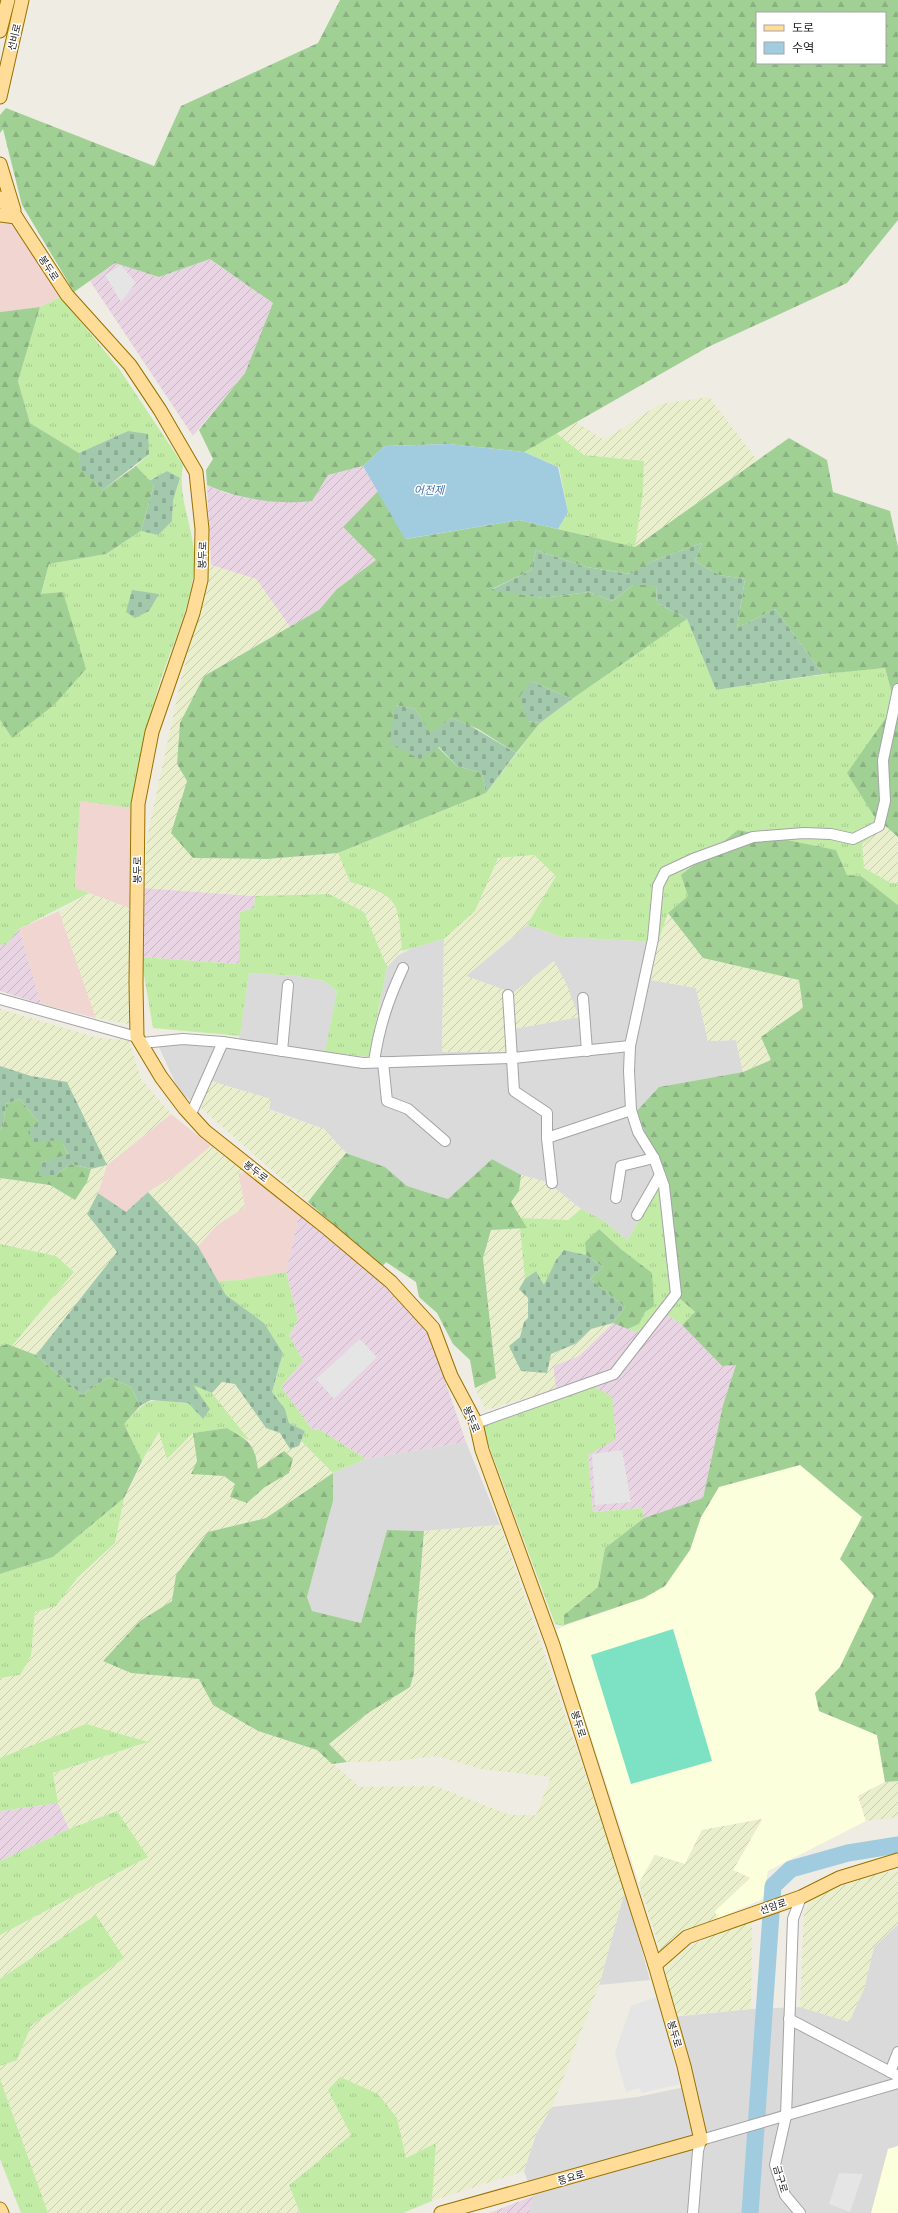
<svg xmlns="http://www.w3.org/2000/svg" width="898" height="2213" font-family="'DM Sans','Noto Sans KR',sans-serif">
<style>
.residential{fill:#dbdada}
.commercial{fill:#f1d5d1}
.industrial{fill:url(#industrial-furrows)}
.education{fill:#fcffdc}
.farmland{fill:url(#farmland-furrows)}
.grass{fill:url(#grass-tufts)}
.forest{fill:url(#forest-firs);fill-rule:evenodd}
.cemetery{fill:url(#cemetery-stones)}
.pitch{fill:#7de2c4}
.parking{fill:#e5e5e5}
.water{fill:#a1cbdf}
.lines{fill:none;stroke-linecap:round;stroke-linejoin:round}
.river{stroke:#a1cbdf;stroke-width:17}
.minor-casing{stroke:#a4a4a4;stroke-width:12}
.major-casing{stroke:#977200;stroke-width:15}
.minor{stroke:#fff;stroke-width:10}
.major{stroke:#ffdc98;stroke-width:13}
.labels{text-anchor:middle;stroke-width:3;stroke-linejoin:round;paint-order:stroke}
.street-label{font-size:10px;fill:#1d1d1d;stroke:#fff}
.water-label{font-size:11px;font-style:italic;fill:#4671b1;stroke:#fff}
</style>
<defs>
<pattern id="industrial-furrows" width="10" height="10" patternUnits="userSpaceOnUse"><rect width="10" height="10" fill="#e8d4e3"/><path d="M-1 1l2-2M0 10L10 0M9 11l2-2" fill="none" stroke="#c7b6c2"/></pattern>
<pattern id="farmland-furrows" width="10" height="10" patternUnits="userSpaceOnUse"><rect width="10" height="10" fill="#e9efcd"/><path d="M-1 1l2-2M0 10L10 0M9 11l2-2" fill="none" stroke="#c7ccb0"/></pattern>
<pattern id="grass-tufts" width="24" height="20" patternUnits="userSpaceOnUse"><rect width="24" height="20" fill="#c2eca6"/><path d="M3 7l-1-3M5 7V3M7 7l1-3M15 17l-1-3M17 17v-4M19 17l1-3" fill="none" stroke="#a6ca8e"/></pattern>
<pattern id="forest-firs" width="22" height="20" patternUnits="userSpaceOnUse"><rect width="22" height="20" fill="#a1d095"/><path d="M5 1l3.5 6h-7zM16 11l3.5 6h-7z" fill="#8ab280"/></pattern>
<pattern id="cemetery-stones" width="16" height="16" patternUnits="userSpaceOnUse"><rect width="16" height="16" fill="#a3c9ac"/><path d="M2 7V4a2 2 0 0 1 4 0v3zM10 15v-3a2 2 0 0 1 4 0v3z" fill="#8cac94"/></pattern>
</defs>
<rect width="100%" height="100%" fill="#efece3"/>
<g class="residential">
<path d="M 527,925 L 562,937 L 658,942 L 651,980 L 696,988 L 708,1041 L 736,1040 L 743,1072 L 659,1087 L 660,1187 L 627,1240 L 601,1219 L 581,1209 L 547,1182 L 521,1175 L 492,1159 L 448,1199 L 407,1186 L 385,1167 L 346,1153 L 324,1129 L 269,1109 L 270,1099 L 211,1081 L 200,1107 L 180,1093 L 158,1045 L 190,1044 L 238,1047 L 249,973 L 297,976 L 324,981 L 337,991 L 324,1060 L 373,1065 L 380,1001 L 387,967 L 397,956 L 412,948 L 444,939 L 442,1051 L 508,1030 L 579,1017 L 466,976 Z"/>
<path d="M 466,1442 L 500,1525 L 424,1531 L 387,1530 L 361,1623 L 312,1611 L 307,1597 L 333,1501 L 333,1473 L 366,1459 Z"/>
<path d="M 625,1890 L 650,1980 L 599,1985 L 600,1982 Z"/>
<path d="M 898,1924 L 898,2213 L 529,2213 L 533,2196 L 524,2171 L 536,2134 L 552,2107 L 637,2097 L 685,2087 L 663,2018 L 751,2009 L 800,2007 L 849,2022 L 864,1989 L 874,1947 Z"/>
</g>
<g class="commercial">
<path d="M 0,211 L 18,229 L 61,297 L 40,307 L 0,312 Z"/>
<path d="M 80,800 L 132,808 L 129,908 L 75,888 Z"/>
<path d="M 59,911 L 96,1018 L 41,1004 L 19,929 Z"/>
<path d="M 171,1114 L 211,1146 L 176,1175 L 148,1192 L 126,1212 L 98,1193 L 107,1165 Z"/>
<path d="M 238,1172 L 247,1172 L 300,1212 L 286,1272 L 240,1280 L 218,1281 L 198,1246 L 217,1225 L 245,1207 Z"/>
</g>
<g class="industrial">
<path d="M 210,259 L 273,303 L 245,373 L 193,436 L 90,281 L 115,263 L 159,277 Z"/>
<path d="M 363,466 L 378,491 L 343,527 L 376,560 L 337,589 L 319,610 L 290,627 L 256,579 L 211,565 L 207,485 L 228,494 L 328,475 Z"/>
<path d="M 144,888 L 255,896 L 254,908 L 240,912 L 240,964 L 141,957 Z"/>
<path d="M 19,929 L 41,1004 L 0,991 L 0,944 L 6,945 Z"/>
<path d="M 300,1212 L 387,1285 L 429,1334 L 466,1442 L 366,1459 L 320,1430 L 312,1429 L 281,1387 L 303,1361 L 289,1335 L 298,1320 L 286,1272 Z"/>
<path d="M 668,1315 L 682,1325 L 722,1366 L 736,1365 L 723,1405 L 703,1498 L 644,1518 L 642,1508 L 593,1512 L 588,1455 L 594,1387 L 557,1398 L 553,1366 L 579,1356 L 613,1323 L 646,1335 Z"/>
<path d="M 58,1803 L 69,1829 L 0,1861 L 0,1811 Z"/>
<path d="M 533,2196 L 529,2213 L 489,2213 Z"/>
</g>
<g class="education">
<path d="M 800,1465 L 862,1517 L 840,1559 L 874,1596 L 840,1667 L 815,1693 L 819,1711 L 877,1735 L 885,1782 L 858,1796 L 866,1821 L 768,1871 L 763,1899 L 717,1919 L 715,1911 L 750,1878 L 733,1870 L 762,1820 L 702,1830 L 685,1864 L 655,1855 L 639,1883 L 556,1630 L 564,1626 L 644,1598 L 690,1550 L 701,1517 L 719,1487 Z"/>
<path d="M 898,2146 L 898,2213 L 871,2213 L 888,2149 Z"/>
</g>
<g class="farmland">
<path d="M 709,397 L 757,460 L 635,547 L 643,492 L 644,461 L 584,455 L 556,433 L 576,422 L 604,440 L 660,404 Z"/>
<path d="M 211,565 L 256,579 L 290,627 L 204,676 L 177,764 L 187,781 L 171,833 L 193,858 L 267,859 L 338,853 L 350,882 L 374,888 L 390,896 L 400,918 L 402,951 L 387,967 L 364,912 L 329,894 L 255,896 L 144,888 L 147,838 L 182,675 Z"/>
<path d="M 886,826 L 898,837 L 898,883 L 891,883 L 864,868 L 862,844 Z"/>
<path d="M 534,855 L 556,876 L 527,925 L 466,976 L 513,993 L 554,961 L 566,983 L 579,1017 L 508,1030 L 507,1052 L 442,1052 L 444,939 L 475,911 L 498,858 Z"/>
<path d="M 89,893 L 129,908 L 129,1024 L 96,1018 L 59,911 Z"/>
<path d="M 668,913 L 703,958 L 799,980 L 803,1008 L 761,1037 L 771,1060 L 743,1072 L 736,1040 L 708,1041 L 696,988 L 651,980 L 658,942 Z"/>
<path d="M 0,1009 L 98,1038 L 129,1040 L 141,1079 L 171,1114 L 107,1165 L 98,1193 L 87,1214 L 117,1252 L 36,1355 L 11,1347 L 74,1272 L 56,1256 L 0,1244 L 0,1178 L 50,1185 L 75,1200 L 87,1182 L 91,1169 L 106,1165 L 31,1076 L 0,1066 Z"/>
<path d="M 211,1081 L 271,1099 L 269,1110 L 324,1129 L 346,1153 L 308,1202 L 200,1107 Z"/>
<path d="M 211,1146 L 247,1172 L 238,1173 L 245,1207 L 217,1225 L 198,1246 L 148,1192 L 176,1175 Z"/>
<path d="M 521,1175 L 547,1182 L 581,1209 L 568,1220 L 520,1218 L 511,1202 L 519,1191 Z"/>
<path d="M 520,1228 L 525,1279 L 520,1289 L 528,1298 L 528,1318 L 524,1322 L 520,1337 L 551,1354 L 575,1344 L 591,1329 L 613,1323 L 579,1356 L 553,1366 L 556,1389 L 486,1410 L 475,1388 L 496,1378 L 483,1258 L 491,1230 Z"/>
<path d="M 222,1382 L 235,1384 L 266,1427 L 280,1433 L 299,1446 L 301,1441 L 333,1473 L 266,1518 L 208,1532 L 172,1601 L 140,1621 L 103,1661 L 131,1673 L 199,1678 L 213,1705 L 258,1731 L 317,1750 L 360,1787 L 435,1786 L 510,1815 L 536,1815 L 551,1777 L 481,1769 L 437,1756 L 393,1761 L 347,1762 L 329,1745 L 368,1713 L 410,1687 L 414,1673 L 415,1637 L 424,1531 L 500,1525 L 625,1890 L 600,1982 L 552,2107 L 536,2134 L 524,2171 L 432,2201 L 436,2143 L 406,2158 L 397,2118 L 328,2090 L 352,2135 L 289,2184 L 300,2213 L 48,2213 L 0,2079 L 0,2066 L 17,2060 L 31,2026 L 124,1958 L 75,1929 L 0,1979 L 0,1935 L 148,1857 L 117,1811 L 69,1829 L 58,1803 L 53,1773 L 147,1743 L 0,1758 L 0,1678 L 20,1675 L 31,1656 L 35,1612 L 56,1606 L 78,1577 L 115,1543 L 124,1498 L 159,1432 L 167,1459 L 193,1433 L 197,1461 L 214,1475 L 224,1476 L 235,1484 L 247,1503 L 265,1487 L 288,1473 L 284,1452 L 258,1469 L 250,1441 L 212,1393 Z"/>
<path d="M 898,1781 L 898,1817 L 866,1821 L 858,1796 L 885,1782 Z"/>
<path d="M 762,1819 L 733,1870 L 750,1878 L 715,1911 L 717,1919 L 661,1953 L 639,1883 L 655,1855 L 685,1864 L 702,1830 Z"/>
<path d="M 898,1870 L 898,1924 L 874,1947 L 864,1989 L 849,2022 L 800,2007 L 804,1911 L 813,1898 L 867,1876 Z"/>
<path d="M 752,1917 L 751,2009 L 677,2016 L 664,1969 L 671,1959 L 698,1942 Z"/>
</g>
<g class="grass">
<path d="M 61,297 L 120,370 L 183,465 C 176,499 198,535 194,570 C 189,614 168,653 156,695 C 146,732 140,771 132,808 L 80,801 L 75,888 L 89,893 L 19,929 L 6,945 L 0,944 L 0,720 L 12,738 L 41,595 L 49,564 L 106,554 L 141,531 L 158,534 L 172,521 L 173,501 L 180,479 L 167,471 L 149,481 L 136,466 L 149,454 L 128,431 L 79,453 L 30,423 L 18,381 L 40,307 Z"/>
<path d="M 556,433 L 584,455 L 644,461 L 643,492 L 635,547 L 558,529 L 568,512 L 559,467 L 524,452 Z"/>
<path d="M 687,619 L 716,690 L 847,671 L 885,668 L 895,705 L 874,816 L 886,826 L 862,844 L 864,868 L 891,883 L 898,883 L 898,905 L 861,876 L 847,875 L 836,850 L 748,834 L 688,896 L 668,913 L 658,942 L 562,937 L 527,925 L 556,876 L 534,855 L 498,858 L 475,911 L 444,939 L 402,951 C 399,902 399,895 350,882 L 338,853 L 486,793 L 540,723 L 572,699 Z"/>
<path d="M 329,894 L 364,912 L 387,967 L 369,1057 L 325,1052 L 337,991 L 324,981 L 297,976 L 249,973 L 240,1036 L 153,1028 L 141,957 L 239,964 L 240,912 L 254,908 L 255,896 Z"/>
<path d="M 660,1187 L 676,1245 L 678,1297 L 695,1312 L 682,1325 L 668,1315 L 646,1335 L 628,1329 L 639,1324 L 645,1312 L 622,1250 L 599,1229 L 585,1242 L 586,1255 L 564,1250 L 556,1260 L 544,1286 L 536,1271 L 525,1279 L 520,1228 L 526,1228 L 520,1218 L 568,1220 L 581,1209 L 601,1219 L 627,1240 Z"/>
<path d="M 0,1244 L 56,1256 L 74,1272 L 11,1347 L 7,1344 L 0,1346 Z"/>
<path d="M 286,1272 L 298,1320 L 289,1335 L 303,1361 L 281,1387 L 312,1429 L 320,1430 L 366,1459 L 333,1473 L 301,1441 L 305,1431 L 289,1423 L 285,1409 L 272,1392 L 283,1353 L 264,1323 L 226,1295 L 218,1281 L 240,1280 Z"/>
<path d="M 192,1384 L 212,1393 L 250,1441 L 227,1428 L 193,1433 L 167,1459 L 159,1432 L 142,1461 L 124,1424 C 151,1394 150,1400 188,1403 L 203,1419 Z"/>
<path d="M 594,1387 L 612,1396 L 616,1439 L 588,1455 L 593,1512 L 642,1508 L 644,1518 L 605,1548 L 598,1587 L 564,1615 L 564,1626 L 555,1624 L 482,1427 Z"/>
<path d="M 124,1498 L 115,1543 L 78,1577 L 56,1606 L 35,1612 L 31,1656 L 20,1675 L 0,1678 L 0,1574 L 53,1557 Z"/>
<path d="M 86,1724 L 148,1742 L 53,1773 L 58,1803 L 0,1811 L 0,1758 Z"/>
<path d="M 117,1811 L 148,1857 L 0,1935 L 0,1861 L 69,1829 Z"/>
<path d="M 96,1915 L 124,1958 L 31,2026 L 17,2060 L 0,2066 L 0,1979 Z"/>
<path d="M 340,2077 L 378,2094 L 397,2118 L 406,2158 L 436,2143 L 432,2201 L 403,2213 L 300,2213 L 289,2185 L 351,2135 L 328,2090 Z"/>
<path d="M 0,2079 L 48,2213 L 21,2213 L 0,2159 Z"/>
</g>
<g class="forest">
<path d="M 340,0 L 898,0 L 898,220 L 847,283 L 708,347 L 524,452 L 449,444 L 385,446 L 363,466 L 328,475 L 312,501 C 277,505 239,499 207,485 L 206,470 L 213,459 L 199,430 L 245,373 L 273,303 L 210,259 L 159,277 L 115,263 L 74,292 L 22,205 L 3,129 L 0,133 L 0,115 L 6,108 L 154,166 L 181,106 L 318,43 ZM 757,13 L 885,13 L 885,63 L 757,63 Z"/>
<path d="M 40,307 L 18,381 L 30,423 L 79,453 L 81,468 L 103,490 L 136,466 L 154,485 L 141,531 L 106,554 L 49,564 L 41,594 L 63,592 L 86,669 L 55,704 L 12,738 L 0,720 L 0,312 Z"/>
<path d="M 789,438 L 827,460 L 833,492 L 890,511 L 898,547 L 898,837 L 874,816 L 847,773 L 895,705 L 885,668 L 823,674 L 775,609 L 737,628 L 745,579 L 719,575 L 695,561 L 702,543 L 653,561 L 631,574 L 586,567 L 536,550 L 531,570 L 492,589 L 543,598 L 589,592 L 612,601 L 633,585 L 656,585 L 657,603 L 687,619 L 572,699 L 531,681 L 527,721 L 540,723 L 516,753 L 478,729 L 452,718 L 430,734 L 415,709 L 395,705 L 457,766 L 482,773 L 486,793 L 338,853 L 267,859 L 193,858 L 171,833 L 187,781 L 177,764 L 180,723 L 204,676 L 319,610 L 337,589 L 376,560 L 343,527 L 378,491 L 406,539 L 519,520 L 635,547 Z"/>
<path d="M 738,830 L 836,850 L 847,875 L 861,876 L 898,905 L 898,1781 L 885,1782 L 877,1735 L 819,1711 L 815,1693 L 840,1667 L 874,1596 L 840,1559 L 862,1517 L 800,1465 L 719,1487 L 701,1517 L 690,1550 L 665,1586 L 644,1598 L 564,1625 L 564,1615 L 598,1587 L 605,1548 L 644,1518 L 703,1498 L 723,1405 L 736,1365 L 722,1366 L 682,1325 L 695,1312 L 678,1297 L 676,1245 L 660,1187 L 660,1164 L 636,1112 L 659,1087 L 743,1072 L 771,1060 L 761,1037 L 803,1008 L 799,980 L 703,958 L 668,913 L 688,896 L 681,875 Z"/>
<path d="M 20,1099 L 38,1121 L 61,1139 L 68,1155 L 41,1163 L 56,1175 L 71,1164 L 91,1169 L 87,1182 L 75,1200 L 50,1185 L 0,1178 L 0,1129 L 3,1126 L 6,1104 Z"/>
<path d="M 346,1153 L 385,1167 L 407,1186 L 448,1199 L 492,1159 L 521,1175 L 519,1191 L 511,1202 L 527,1228 L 491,1230 L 483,1258 L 496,1378 L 475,1388 L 470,1360 L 453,1344 L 437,1313 L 419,1297 L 416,1282 L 386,1262 L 382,1267 L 308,1202 Z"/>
<path d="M 599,1229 L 622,1250 L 652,1273 L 654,1306 L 645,1312 L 639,1324 L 628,1329 L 613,1323 L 625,1307 L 590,1279 L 603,1267 L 586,1255 L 585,1242 Z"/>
<path d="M 7,1344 L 36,1355 L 82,1395 L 108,1377 L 131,1387 L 140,1406 L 124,1424 L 142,1461 L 124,1498 L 53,1557 L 0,1574 L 0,1346 Z"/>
<path d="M 227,1428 C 249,1441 254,1442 258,1469 L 284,1451 L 293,1459 L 289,1473 L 265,1487 L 247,1503 L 230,1497 L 235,1484 L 224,1476 L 191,1474 L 197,1461 L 193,1433 Z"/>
<path d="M 333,1473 L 333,1501 L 307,1597 L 312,1611 L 361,1623 L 387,1530 L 424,1531 L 415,1637 L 414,1673 L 410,1687 L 368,1713 L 329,1744 L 347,1762 L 332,1764 L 317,1750 L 258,1731 L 213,1705 L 199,1679 L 131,1673 L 103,1661 L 140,1621 L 172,1601 L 176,1575 L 208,1532 L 266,1518 Z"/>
</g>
<g class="cemetery">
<path d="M 128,431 L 148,434 L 149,454 L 103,490 L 80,468 L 79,453 Z"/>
<path d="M 167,471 L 180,478 L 173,501 L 172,521 L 158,535 L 141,531 L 154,485 L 149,481 Z"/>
<path d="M 702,543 L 695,561 L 719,575 L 745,579 L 737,628 L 775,609 L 823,674 L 716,690 L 687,619 L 657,603 L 656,585 L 633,585 L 612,601 L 589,592 L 543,598 L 491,590 L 531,570 L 536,550 L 586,567 L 630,574 L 653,561 Z"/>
<path d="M 132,590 L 159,594 L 149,611 L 135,618 L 126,612 Z"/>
<path d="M 531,681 L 572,699 L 540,723 L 527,721 L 520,696 Z"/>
<path d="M 395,705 L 415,709 L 430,733 L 452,718 L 469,725 L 516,753 L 486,793 L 482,773 L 457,766 L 439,747 L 420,759 L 390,744 Z"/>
<path d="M 0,1066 L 31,1076 L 67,1082 L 107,1165 L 91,1169 L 71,1164 L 56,1175 L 39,1176 L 41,1163 L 68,1154 L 61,1140 L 34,1142 L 28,1132 L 38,1121 L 20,1099 L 6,1104 L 3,1126 L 0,1129 Z"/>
<path d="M 148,1192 L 198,1246 L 226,1295 L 264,1323 L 283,1353 L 272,1392 L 285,1409 L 289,1423 L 305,1431 L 299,1446 L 290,1449 L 280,1433 L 266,1428 L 235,1384 L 222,1382 L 212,1393 L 193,1385 L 210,1409 L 203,1419 L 188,1403 L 151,1400 L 140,1406 L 131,1387 L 108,1377 L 82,1395 L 36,1355 L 117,1252 L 87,1214 L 98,1193 L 126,1212 Z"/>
<path d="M 564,1250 L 586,1255 L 603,1267 L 590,1279 L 625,1307 L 613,1323 L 591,1329 L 575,1344 L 551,1354 L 547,1373 L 521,1371 L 509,1346 L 520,1337 L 524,1322 L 528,1318 L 528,1298 L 519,1289 L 525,1279 L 536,1271 L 544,1285 L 556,1260 Z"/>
</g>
<path class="pitch" d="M 673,1629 L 712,1761 L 631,1784 L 591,1655 Z"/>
<g class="parking">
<path d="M 121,265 L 136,283 L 121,302 L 105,275 Z"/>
<path d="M 360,1339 L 377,1357 L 334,1399 L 316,1379 Z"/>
<path d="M 622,1450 L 631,1502 L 595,1505 L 592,1454 Z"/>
<path d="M 657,1997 L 680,2084 L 642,2093 L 639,2088 L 626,2092 L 615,2053 L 631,2006 Z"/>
<path d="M 839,2173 L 863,2174 L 850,2212 L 829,2204 Z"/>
</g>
<path class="water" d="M 449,444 L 524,452 L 558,467 L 568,512 L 558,529 L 519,520 L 405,539 L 363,466 L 385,446 Z"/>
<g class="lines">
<path class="river" d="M 750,2213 L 773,1886 L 791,1869 L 848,1853 L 898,1845"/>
<g class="minor-casing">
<g id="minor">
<path d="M 508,995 L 514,1091 L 547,1113 L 547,1138"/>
<path d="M 583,998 L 587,1051"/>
<path d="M 0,999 L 137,1037"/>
<path d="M 142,1043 L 183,1039 L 223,1042 L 363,1063 L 513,1058 L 630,1046"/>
<path d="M 282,1051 L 288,985"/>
<path d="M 374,1062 C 379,1027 388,1000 403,968"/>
<path d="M 383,1062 L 387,1101 L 408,1109 L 445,1141"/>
<path d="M 191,1114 L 223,1042"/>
<path d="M 552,1183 L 547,1138 L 631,1110"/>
<path d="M 616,1198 L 621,1166 L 654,1158"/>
<path d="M 637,1215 L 660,1175"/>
<path d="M 476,1423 L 614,1374 L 676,1294 L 664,1186 L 654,1158 L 638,1132 L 631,1110 L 629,1071 L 630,1046 L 653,939 L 658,886 L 665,872 L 693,859 L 753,837 L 804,833 L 831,834 L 853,839 L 879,826 L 885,801 L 883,760 L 898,689"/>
<path d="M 789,2019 L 898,2076"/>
<path d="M 890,2072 L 898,2052"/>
<path d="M 693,2213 L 698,2151 L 701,2140 L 898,2083"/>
<path d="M 800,2213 L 785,2195 L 775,2165 L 786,2116 L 793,1919 L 801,1897"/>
</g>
</g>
<g class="major-casing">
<g id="major">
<path d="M 0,31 L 8,0"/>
<path d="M 0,97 L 22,0"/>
<path d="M 0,164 L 14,210"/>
<path d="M 0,198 L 16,217 L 67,295 L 130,365 L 160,410 L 196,472 L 202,529 L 201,580 L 193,613 L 152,732 L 138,804 L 136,983 L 137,1037 L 161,1077 L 185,1109 L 205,1131 L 328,1229 L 391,1282 L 433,1328 L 451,1376 L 476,1423 L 482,1450 L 553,1645 L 655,1965 L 684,2066 L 701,2140 L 441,2213"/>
<path d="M 0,215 L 16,217"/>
<path d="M 655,1965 L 687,1937 L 801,1897 L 839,1878 L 898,1860"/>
<path d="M 0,2209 L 2,2213"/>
</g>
</g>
<use href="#minor" class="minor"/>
<use href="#major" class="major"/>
</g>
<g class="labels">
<g class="street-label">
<text transform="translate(14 37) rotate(-77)" y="4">선비로</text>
<text transform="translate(49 268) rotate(57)" y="4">봉두로</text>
<text transform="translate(202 555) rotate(-88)" y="4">봉두로</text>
<text transform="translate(137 870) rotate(-89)" y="4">봉두로</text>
<text transform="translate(256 1171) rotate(38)" y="4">봉두로</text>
<text transform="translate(472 1419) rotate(68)" y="4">봉두로</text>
<text transform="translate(579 1724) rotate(72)" y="4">봉두로</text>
<text transform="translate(773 1906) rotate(-19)" y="4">선암로</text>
<text transform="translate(675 2034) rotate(74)" y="4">봉두로</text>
<text transform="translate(571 2177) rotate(-16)" y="4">풍요로</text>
<text transform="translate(781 2179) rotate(74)" y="4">금구로</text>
</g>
<g class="water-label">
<text x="429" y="494">어전제</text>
</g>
</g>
<rect x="756" y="12" width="130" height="52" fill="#ffffff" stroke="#a5a5a5"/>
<rect x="764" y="25" width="20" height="6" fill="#ffdc98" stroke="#a5a5a5"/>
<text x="792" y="32" font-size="12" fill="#1d1d1d">도로</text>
<rect x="764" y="42" width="20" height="12" fill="#a1cbdf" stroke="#a5a5a5"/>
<text x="792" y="52" font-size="12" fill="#1d1d1d">수역</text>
</svg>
